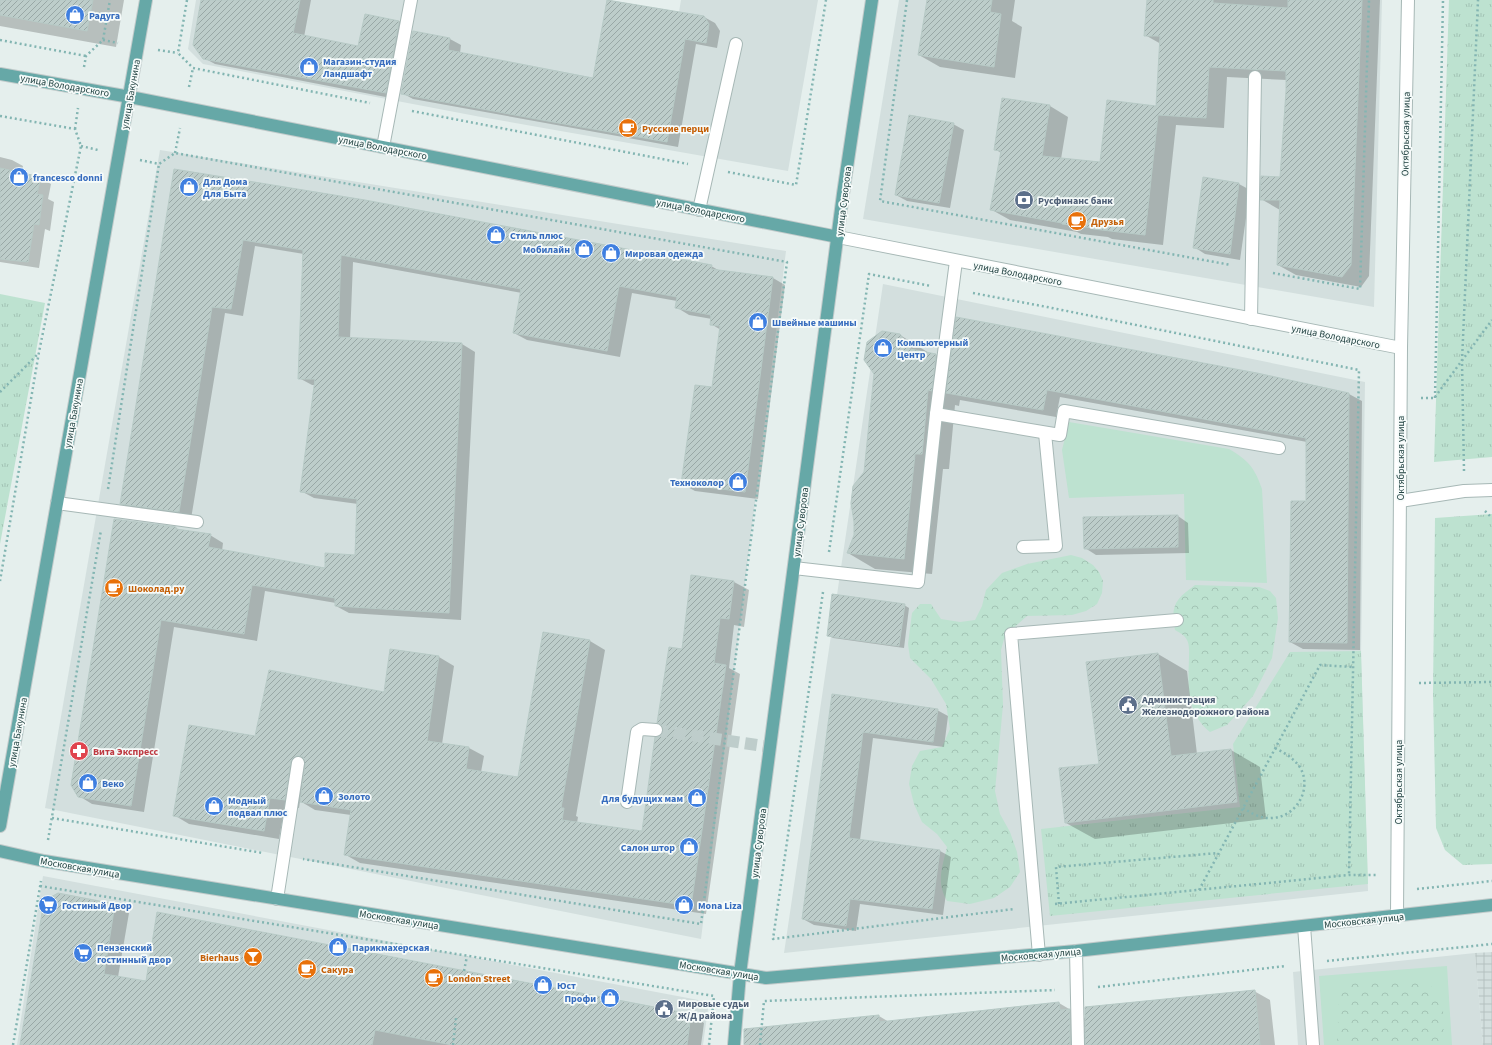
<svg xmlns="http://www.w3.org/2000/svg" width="1492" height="1045" font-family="'Source Sans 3',sans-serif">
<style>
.built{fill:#d3dfde}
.industrial{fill:url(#industrial-grid)}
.grass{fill:#bde2d0}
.forest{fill:url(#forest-crowns)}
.park{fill:url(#park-tufts)}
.shadow{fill:#0003;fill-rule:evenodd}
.building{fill:url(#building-hatch);stroke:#b7cac6}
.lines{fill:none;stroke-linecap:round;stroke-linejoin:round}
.minor-tunnel{stroke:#becdcb;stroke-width:12;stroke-dasharray:12 6;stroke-linecap:butt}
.minor-casing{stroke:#a7b8b6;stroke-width:14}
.major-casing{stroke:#c1caca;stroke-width:14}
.path{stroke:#83b5b2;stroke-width:2.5;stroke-dasharray:2 3;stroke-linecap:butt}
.minor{stroke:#fff;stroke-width:12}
.major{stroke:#66a8a7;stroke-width:12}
.labels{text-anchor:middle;stroke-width:3.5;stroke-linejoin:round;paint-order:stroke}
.shop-label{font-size:10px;font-weight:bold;fill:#366cbe;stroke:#f6fbfa;text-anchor:start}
.street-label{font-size:10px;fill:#224342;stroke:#f6fbfa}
.food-label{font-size:10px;font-weight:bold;fill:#c56008;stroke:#f6fbfa;text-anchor:start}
.service-label{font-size:10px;font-weight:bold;fill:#4e5e75;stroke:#f6fbfa;text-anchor:start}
.health-label{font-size:10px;font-weight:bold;fill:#be3a42;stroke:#f6fbfa;text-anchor:start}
</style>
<defs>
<pattern id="industrial-grid" width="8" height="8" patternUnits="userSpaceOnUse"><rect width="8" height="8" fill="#d3dfde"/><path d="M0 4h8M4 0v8" fill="none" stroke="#b5c1c0"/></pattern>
<pattern id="forest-crowns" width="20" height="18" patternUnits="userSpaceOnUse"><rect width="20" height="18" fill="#bde2d0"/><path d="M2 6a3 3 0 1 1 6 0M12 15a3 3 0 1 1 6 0" fill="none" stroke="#a2c3b4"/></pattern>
<pattern id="park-tufts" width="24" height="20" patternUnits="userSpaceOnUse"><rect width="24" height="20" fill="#bde2d0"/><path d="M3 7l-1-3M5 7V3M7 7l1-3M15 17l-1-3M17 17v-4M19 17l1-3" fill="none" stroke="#a2c3b4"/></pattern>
<pattern id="building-hatch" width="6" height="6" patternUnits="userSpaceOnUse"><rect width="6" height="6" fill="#bdcdca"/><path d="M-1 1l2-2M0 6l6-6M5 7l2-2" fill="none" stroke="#99a8a6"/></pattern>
</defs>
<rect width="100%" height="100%" fill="#e5efed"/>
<g class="built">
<path d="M 196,0 L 608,0 L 679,12 L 681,0 L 818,0 L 788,171 L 481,117 L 203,64 L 188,49 Z"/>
<path d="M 899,0 L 1382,0 L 1374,307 L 863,219 Z"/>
<path d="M 160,150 L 786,251 L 701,939 L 45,808 Z"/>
<path d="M 883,284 L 1365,382 L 1361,656 L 1368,891 L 784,953 Z"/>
<path d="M 43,876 L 709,1002 L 703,1045 L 17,1045 Z"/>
<path d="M 1475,953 L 1483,1045 L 1298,1045 L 1293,972 Z"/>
</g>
<path class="industrial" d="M 1492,952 L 1492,1045 L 1483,1045 L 1475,953 Z"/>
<g class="grass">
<path d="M 1069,422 L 1229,449 C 1248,460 1255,468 1262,489 L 1267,583 L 1186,580 L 1184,494 L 1069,498 L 1062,450 Z"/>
<path d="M 1447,966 L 1452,1045 L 1324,1045 L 1319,976 Z"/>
</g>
<g class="forest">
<path d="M 1071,555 L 1082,558 L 1093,565 L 1099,572 L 1103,581 L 1102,593 L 1097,604 L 1086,611 L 1072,615 L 1027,616 L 1010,631 L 1004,639 L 1001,650 L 1003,705 L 995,791 L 1000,814 L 1010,832 L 1017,852 L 1020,872 L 1010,887 L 994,898 L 970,904 L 947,901 C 936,882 942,868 947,847 L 937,834 L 922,822 L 914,804 L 909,784 L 912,766 L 920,751 L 942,747 L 950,729 L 946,704 L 931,679 L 910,658 L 908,644 L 912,613 L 920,604 L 931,604 L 941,619 L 960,622 L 975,620 L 982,606 L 986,590 L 1002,573 L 1027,564 Z"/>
<path d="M 1195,585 L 1259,587 L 1270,591 L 1276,598 L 1278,618 L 1272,658 L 1253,696 L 1227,725 L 1210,732 C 1186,712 1188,686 1189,658 C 1189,650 1190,643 1185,637 C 1183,634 1178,632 1175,630 C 1170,605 1176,599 1195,585 Z"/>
<path d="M 1403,979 L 1419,982 L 1435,988 L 1443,1009 L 1444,1045 L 1337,1045 L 1339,997 L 1348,985 L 1363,981 Z"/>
</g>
<g class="park">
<path d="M 1449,0 L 1492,0 L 1492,457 L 1434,462 Z"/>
<path d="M 0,294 L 45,303 L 0,544 Z"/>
<path d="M 1492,514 L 1492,864 L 1463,865 L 1445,850 L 1436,828 L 1433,692 L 1435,518 Z"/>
<path d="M 1361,651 L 1368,884 L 1050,916 L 1041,829 L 1240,807 L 1233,744 L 1290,652 Z"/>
</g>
<g class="shadow">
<path d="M 0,0 L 124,0 L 116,47 L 0,26 Z"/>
<path d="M 202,0 L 311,0 L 304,37 L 359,47 L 365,15 L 399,21 L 410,28 L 396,99 L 215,64 L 204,58 Z"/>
<path d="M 608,0 L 704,17 L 715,23 L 720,31 L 717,48 L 696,44 L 678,147 L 413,99 L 402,93 L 414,32 L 450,39 L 461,45 L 460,53 L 594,79 Z"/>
<path d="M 928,0 L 1015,0 L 1012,21 L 1022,27 L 1015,78 L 940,67 L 919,55 Z"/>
<path d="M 1148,0 L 1380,0 L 1369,276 L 1361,287 L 1296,275 L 1278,265 L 1280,210 L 1261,199 L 1281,178 L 1287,80 L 1227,77 L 1224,128 L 1176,125 L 1163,245 L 1112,239 L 1108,237 L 1081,234 L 1077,232 L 1010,220 L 992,210 L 1001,153 L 995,149 L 1050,106 L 1068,117 L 1061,159 L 1101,163 L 1156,107 L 1161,44 L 1145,35 Z"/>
<path d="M 953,124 L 964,130 L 950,208 L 907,201 L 896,195 Z"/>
<path d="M 0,157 L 12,160 L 23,166 L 21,174 L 40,178 L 51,184 L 48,199 L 54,202 L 50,231 L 45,229 L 39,268 L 0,262 Z"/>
<path d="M 175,170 L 711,266 L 720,271 L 773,278 L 785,285 L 758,499 L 695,491 L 682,484 L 713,388 L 721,330 L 711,324 L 712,319 L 689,315 L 676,307 L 677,301 L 632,293 L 620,357 L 527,340 L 514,333 L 522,293 L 353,262 L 350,339 L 462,344 L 475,352 L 461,620 L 349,613 L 336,606 L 336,603 L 265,591 L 257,641 L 174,627 L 144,812 L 92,804 L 79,796 L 115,520 L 176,528 L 181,531 L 210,535 L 223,543 L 222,551 L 326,569 L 355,556 L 358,504 L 314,498 L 301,491 L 315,385 L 312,385 L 299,378 L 304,254 L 255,246 L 243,316 L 225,313 L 191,519 L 133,511 L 121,503 Z"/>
<path d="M 1239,184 L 1250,190 L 1240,260 L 1205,254 L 1194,247 Z"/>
<path d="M 900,335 L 929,353 L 936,355 L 951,363 L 1257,374 L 1349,394 L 1362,401 L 1360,650 L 1303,649 L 1290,642 L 1307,502 L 1307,442 L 1060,397 L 1056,417 L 960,400 L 959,406 L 955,405 L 949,469 L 943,469 L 932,574 L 875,569 L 848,553 L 855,535 L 865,472 Z"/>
<path d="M 1178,516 L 1188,523 L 1189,553 L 1096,555 L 1085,548 Z"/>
<path d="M 734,582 L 749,590 L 744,627 L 734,625 L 729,668 L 740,674 L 706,914 L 360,863 L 346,855 L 351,815 L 315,810 L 300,801 L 299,808 L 285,806 L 279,839 L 189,824 L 174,815 L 256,737 L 385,694 L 391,650 L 439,657 L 454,666 L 442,744 L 469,748 L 484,756 L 481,772 L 519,778 L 544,633 L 590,641 L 605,650 L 576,816 L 578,817 L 577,823 L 643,832 L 660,737 L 664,731 L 682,650 ZM 291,753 L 306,761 L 306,764 L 290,755 Z"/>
<path d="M 904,605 L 909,608 L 904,648 L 833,638 L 828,635 Z"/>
<path d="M 1158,654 L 1187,671 L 1197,754 L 1231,750 L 1260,767 L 1266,819 L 1095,839 L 1066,823 L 1100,764 Z"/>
<path d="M 833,696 L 937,710 L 948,716 L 944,747 L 873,738 L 860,840 L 940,851 L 951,857 L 943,915 L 860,904 L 856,931 L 814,925 L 803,919 Z"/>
<path d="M 58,894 L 115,905 L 129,913 L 118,977 L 146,982 L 691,1015 L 704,1023 L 701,1045 L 21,1045 Z"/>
<path d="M 1254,991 L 1270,1000 L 1275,1045 L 780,1045 L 879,1016 L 889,1022 L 1059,1003 L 1086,1019 Z"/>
</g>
<g class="building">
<path d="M 0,0 L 93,0 L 87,31 L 0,15 Z"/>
<path d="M 201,0 L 300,0 L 293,33 L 358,46 L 365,14 L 399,21 L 386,93 L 203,59 L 193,45 Z"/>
<path d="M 607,0 L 704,16 L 709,24 L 706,43 L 685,39 L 667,142 L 553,122 L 401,94 L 413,31 L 450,38 L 448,50 L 593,78 Z"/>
<path d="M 927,0 L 992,0 L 990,12 L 1001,14 L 994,67 L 918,55 Z"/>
<path d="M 1147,0 L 1213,0 L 1213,3 L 1288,8 L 1288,0 L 1362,0 L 1351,265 L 1342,277 L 1277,265 L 1280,200 L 1260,200 L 1261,176 L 1280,177 L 1286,91 L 1286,71 L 1209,67 L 1206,118 L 1158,115 L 1145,235 L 1093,229 L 1093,228 L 1062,224 L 1062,223 L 990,210 L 1001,151 L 994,150 L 1002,98 L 1050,105 L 1042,156 L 1100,162 L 1107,100 L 1156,106 L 1160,36 L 1144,36 Z"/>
<path d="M 909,115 L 954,123 L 939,203 L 895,195 Z"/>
<path d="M 0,168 L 41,177 L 37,194 L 43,195 L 39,225 L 34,224 L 28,262 L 0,259 Z"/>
<path d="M 174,169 L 365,200 L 712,265 L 711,269 L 773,277 L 745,492 L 681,484 L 695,385 L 712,387 L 720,326 L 710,325 L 711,315 L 675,308 L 677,297 L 619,286 L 607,351 L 513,333 L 521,289 L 341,255 L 338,337 L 462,343 L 449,613 L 335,606 L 335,598 L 252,585 L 244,634 L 161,620 L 131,806 L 78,797 L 71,785 L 114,519 L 176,527 L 176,529 L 211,534 L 208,547 L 325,568 L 325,553 L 355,555 L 357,499 L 300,492 L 315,379 L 298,379 L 303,250 L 243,240 L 231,309 L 212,307 L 179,512 L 120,504 Z"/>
<path d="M 1203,177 L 1239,183 L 1230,254 L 1193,248 Z"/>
<path d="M 956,317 L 1257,373 L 1349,393 L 1347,643 L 1289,642 L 1291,501 L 1306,501 L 1306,438 L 1047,390 L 1043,410 L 946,393 Z"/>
<path d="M 882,331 L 900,334 L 910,349 L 936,354 L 932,391 L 928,390 L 922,454 L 915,454 L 904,559 L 847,553 L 854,535 L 854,522 L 851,503 L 853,486 L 864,472 L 874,374 L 864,360 L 867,342 Z"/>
<path d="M 1178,515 L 1178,547 L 1084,549 L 1083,517 Z"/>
<path d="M 691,575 L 734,581 L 729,619 L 720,618 L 714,663 L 726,665 L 691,906 L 344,855 L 351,810 L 300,802 L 305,764 L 303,757 L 300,756 L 295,756 L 291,761 L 285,800 L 270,798 L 264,831 L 173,816 L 189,725 L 255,736 L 269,670 L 384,692 L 390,649 L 439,656 L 427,741 L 469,747 L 466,769 L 518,777 L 543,632 L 590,640 L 561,808 L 564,808 L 562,820 L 642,831 L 655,737 L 660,737 L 663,731 L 663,726 L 657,723 L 669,647 L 682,649 Z"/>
<path d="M 832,594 L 905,604 L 899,646 L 827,636 Z"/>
<path d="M 1158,653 L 1171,756 L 1231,749 L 1237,802 L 1065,823 L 1059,768 L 1099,764 L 1086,662 Z"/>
<path d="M 832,694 L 938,709 L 933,742 L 863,732 L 849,838 L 940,850 L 932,909 L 850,899 L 846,926 L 802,919 Z"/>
<path d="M 58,893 L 115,904 L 104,974 L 146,981 L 157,912 L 691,1014 L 687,1045 L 452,1045 L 375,1030 L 372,1045 L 20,1045 L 44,901 Z"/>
<path d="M 1255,990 L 1260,1045 L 1085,1045 L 1085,1007 Z"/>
<path d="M 1059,1002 L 1060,1010 L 1070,1009 L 1070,1045 L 744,1045 L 744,1029 L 879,1015 L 879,1022 Z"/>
</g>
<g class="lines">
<path class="minor-tunnel" d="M 656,730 L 770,747"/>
<g class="minor-casing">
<g id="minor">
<path d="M 383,147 L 411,0"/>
<path d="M 699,210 L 736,44"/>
<path d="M 838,237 L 1401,348"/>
<path d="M 1251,319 L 1255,77"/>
<path d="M 936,414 L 1060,435 L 1064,411 L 1279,448"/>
<path d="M 1400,501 L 1464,491 L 1492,490"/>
<path d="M 57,503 L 197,522"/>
<path d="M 1023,547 L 1056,546 L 1045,433"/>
<path d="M 794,568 L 918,582 L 936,414 L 956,261"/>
<path d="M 627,802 L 637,732 L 642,729 L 656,730"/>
<path d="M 277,899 L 298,763"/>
<path d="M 1397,916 L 1401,348 L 1408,0"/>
<path d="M 1304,926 L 1313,1045"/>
<path d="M 1076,951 L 1078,1045"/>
<path d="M 1039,955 L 1011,634 L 1177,620"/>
</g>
</g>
<g class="major-casing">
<g id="major">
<path d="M 0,74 L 130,97 L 838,237"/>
<path d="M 0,826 L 146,0"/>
<path d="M 0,851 L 44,861 L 766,978 L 1076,951 L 1492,905"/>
<path d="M 734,1045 L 740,974 L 843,194 L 872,0"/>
</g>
</g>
<g class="path">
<path d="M 187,0 L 178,53 L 193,68 L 370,103"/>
<path d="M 907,0 L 880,201 L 1231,265"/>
<path d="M 0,40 L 86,56"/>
<path d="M 103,40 L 118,43"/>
<path d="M 158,50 L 178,53"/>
<path d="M 84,67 L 86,56 L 103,40 L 110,0"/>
<path d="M 189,87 L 193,68"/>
<path d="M 412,111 L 688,164"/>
<path d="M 0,116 L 75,129 L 81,146 L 39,352 L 0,581"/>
<path d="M 75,129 L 78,108"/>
<path d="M 81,146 L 98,150"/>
<path d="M 175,153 L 180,128"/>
<path d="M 140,160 L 159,164 L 175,153 L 787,262 L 701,924 L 303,859"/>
<path d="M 728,172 L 796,185 L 826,0"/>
<path d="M 1273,273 L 1360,289 L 1369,0"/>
<path d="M 973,293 L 1047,307 L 1359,370 L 1349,875"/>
<path d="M 0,392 L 39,353"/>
<path d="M 1435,397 L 1492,320"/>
<path d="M 1421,398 L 1435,398"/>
<path d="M 1435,398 L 1443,0"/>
<path d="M 1464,471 L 1462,361 L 1478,0"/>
<path d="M 108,489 L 159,164"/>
<path d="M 1485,511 L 1492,518"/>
<path d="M 829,552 L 869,274 L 931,286"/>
<path d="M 823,592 L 773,939 L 1014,909"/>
<path d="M 1419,683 L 1492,682"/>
<path d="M 1243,808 C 1251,813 1261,819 1271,818 C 1295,818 1312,791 1301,769 C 1295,759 1285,753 1275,748"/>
<path d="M 52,818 L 263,853"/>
<path d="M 48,840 L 101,530"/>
<path d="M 40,886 L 714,996 L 709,1045"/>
<path d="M 1417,889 L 1492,881"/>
<path d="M 1199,890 L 1320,665 L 1353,667"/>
<path d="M 1055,904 L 1349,875 L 1376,875"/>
<path d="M 1059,904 L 1056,867 L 1218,853"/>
<path d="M 1327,961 L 1492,944"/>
<path d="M 464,971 L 467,956"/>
<path d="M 1098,987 L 1286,966"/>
<path d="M 13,1045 L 41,881"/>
<path d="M 453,1045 L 456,1018"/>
<path d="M 760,1045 L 764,1001 L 1055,990"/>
</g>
<use href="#minor" class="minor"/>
<use href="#major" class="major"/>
</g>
<defs>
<g id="shop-disc" transform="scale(1)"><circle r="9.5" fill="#3f7fe0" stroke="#f6fbfa"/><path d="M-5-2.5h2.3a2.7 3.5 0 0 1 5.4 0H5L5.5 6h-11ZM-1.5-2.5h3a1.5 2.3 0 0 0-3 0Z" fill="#fff"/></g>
<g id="cafe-disc" transform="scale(1)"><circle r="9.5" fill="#e8710a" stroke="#f6fbfa"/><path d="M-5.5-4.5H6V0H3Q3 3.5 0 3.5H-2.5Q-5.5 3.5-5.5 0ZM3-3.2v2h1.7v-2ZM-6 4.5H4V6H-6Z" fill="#fff"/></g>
<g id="bank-disc" transform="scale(1)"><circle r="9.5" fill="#5c6f8a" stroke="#f6fbfa"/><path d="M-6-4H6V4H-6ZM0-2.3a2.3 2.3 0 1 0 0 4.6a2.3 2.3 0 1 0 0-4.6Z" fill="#fff"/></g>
<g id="civic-disc" transform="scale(1)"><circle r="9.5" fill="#5c6f8a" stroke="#f6fbfa"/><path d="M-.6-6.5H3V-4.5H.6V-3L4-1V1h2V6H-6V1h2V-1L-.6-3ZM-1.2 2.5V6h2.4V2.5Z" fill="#fff"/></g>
<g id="pharmacy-disc" transform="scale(1)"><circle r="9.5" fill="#e0444e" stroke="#f6fbfa"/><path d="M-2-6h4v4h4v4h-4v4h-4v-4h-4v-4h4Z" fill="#fff"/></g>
<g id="supermarket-disc" transform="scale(1)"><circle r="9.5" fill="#3f7fe0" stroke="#f6fbfa"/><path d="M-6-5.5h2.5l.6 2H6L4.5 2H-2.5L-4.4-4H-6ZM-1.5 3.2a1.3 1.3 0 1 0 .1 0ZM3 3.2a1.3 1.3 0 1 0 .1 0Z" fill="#fff"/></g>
<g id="bar-disc" transform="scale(1)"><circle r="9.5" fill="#e8710a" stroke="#f6fbfa"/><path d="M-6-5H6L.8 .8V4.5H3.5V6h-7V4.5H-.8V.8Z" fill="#fff"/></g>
</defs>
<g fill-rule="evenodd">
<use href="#shop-disc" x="75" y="15"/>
<use href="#shop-disc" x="309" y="67"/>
<use href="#cafe-disc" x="628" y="128"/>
<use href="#shop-disc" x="19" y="177"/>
<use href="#shop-disc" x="189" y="187"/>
<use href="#bank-disc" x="1024" y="200"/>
<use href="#cafe-disc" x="1077" y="221"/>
<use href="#shop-disc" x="496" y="235"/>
<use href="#shop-disc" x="584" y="249"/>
<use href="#shop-disc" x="611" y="253"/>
<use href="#shop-disc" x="758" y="322"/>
<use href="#shop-disc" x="883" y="348"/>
<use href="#shop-disc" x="738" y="482"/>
<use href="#cafe-disc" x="114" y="588"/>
<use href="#civic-disc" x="1128" y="705"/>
<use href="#pharmacy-disc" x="79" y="751"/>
<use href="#shop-disc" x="88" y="783"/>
<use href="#shop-disc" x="324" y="796"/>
<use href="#shop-disc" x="697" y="798"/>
<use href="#shop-disc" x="214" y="806"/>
<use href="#shop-disc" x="689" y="847"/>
<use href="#supermarket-disc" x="48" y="905"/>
<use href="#shop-disc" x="684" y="905"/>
<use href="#shop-disc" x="338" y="947"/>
<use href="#supermarket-disc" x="83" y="953"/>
<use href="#bar-disc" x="253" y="957"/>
<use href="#cafe-disc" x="307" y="969"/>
<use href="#cafe-disc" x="434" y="978"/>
<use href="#shop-disc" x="543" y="985"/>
<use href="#shop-disc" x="610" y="998"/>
<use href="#civic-disc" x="664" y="1009"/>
</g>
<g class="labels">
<g class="shop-label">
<text x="89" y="19">Радуга</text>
<text x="323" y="65">Магазин-студия<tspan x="323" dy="12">Ландшафт</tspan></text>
<text x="33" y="181">francesco donni</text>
<text x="203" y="185">Для Дома<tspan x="203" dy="12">Для Быта</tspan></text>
<text x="510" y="239">Стиль плюс</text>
<text x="570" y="253" text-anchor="end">Мобилайн</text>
<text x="625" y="257">Мировая одежда</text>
<text x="772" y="326">Швейные машины</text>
<text x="897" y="346">Компьютерный<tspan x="897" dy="12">Центр</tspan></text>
<text x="724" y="486" text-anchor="end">Техноколор</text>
<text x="102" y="787">Веко</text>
<text x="338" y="800">Золото</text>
<text x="683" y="802" text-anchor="end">Для будущих мам</text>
<text x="228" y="804">Модный<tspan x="228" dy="12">подвал плюс</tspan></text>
<text x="675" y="851" text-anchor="end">Салон штор</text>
<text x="62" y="909">Гостиный Двор</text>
<text x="698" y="909">Mona Liza</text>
<text x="97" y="951">Пензенский<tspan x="97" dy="12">гостинный двор</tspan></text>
<text x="352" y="951">Парикмахерская</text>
<text x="557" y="989">Юст</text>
<text x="596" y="1002" text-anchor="end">Профи</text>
</g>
<g class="street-label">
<text transform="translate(65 85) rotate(10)" y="4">улица Володарского</text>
<text transform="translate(130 94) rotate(-80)" y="4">улица Бакунина</text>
<text transform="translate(1405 134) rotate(-89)" y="4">Октябрьская улица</text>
<text transform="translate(383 147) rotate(11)" y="4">улица Володарского</text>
<text transform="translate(843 201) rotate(-83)" y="4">улица Суворова</text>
<text transform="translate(701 210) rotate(11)" y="4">улица Володарского</text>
<text transform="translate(1018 273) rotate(11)" y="4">улица Володарского</text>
<text transform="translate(1336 336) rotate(11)" y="4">улица Володарского</text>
<text transform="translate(73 413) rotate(-80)" y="4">улица Бакунина</text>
<text transform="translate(1400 458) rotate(-90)" y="4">Октябрьская улица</text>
<text transform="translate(800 522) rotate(-83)" y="4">улица Суворова</text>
<text transform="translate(17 732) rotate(-80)" y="4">улица Бакунина</text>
<text transform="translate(1398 782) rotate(-90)" y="4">Октябрьская улица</text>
<text transform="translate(758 843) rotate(-83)" y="4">улица Суворова</text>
<text transform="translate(80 867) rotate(10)" y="4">Московская улица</text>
<text transform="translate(399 919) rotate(9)" y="4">Московская улица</text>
<text transform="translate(1364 920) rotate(-6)" y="4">Московская улица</text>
<text transform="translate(1041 954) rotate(-5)" y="4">Московская улица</text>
<text transform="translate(719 970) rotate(9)" y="4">Московская улица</text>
</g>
<g class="food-label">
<text x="642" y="132">Русские перци</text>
<text x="1091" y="225">Друзья</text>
<text x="128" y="592">Шоколад.ру</text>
<text x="239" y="961" text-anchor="end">Bierhaus</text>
<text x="321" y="973">Сакура</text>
<text x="448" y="982">London Street</text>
</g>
<g class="service-label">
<text x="1038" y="204">Русфинанс банк</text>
<text x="1142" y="703">Администрация<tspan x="1142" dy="12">Железнодорожного района</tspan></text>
<text x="678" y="1007">Мировые судьи<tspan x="678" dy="12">Ж/Д района</tspan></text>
</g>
<g class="health-label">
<text x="93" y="755">Вита Экспресс</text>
</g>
</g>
</svg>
